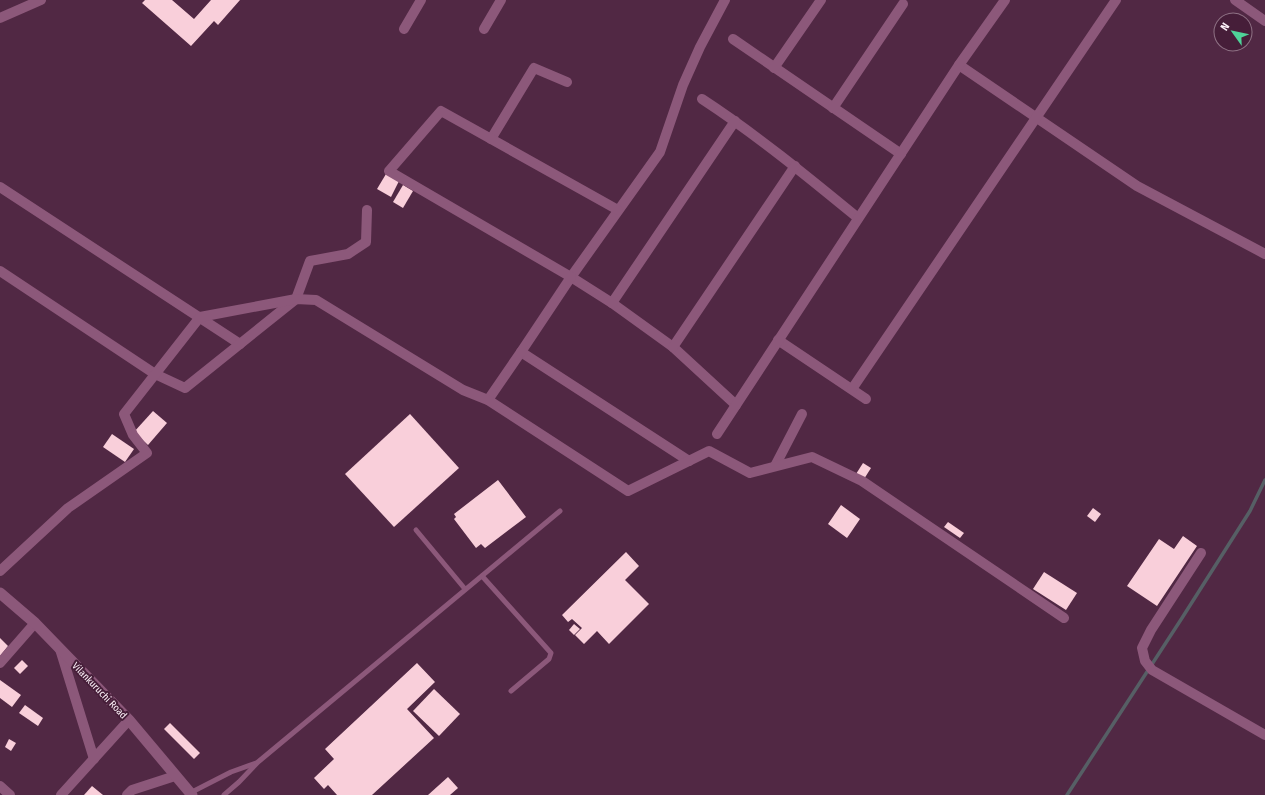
<svg xmlns="http://www.w3.org/2000/svg" width="1265" height="795" font-family="'Fira Sans Condensed',sans-serif">
<style>
.lines{fill:none;stroke-linecap:round;stroke-linejoin:round}
.stream{stroke:#565f65;stroke-width:3.5}
.building{fill:#f9cfda}
.service{stroke:#8c587a;stroke-width:5}
.minor{stroke:#8c587a;stroke-width:10}
.tertiary{stroke:#8c587a;stroke-width:11}
.labels{text-anchor:middle;stroke-width:4;stroke-linejoin:round;paint-order:stroke}
.street-label{font-size:10px;fill:#fcf1f8;stroke:#461e39}
</style>
<rect width="100%" height="100%" fill="#512844"/>
<g class="lines">
<path class="stream" d="M 1067,795 L 1182,618 L 1250,511 L 1265,480"/>
</g>
<g class="building">
<path d="M 145,0 L 172,0 L 194,19 L 211,0 L 240,0 L 218,25 L 214,21 L 191,46 L 142,3 Z"/>
<path d="M 386,174 L 399,181 L 391,197 L 377,189 Z"/>
<path d="M 403,185 L 413,191 L 403,208 L 393,202 Z"/>
<path d="M 153,411 L 167,423 L 148,445 L 134,432 Z"/>
<path d="M 410,414 L 459,468 L 394,527 L 345,474 Z"/>
<path d="M 112,434 L 134,449 L 125,462 L 103,447 Z"/>
<path d="M 863,463 L 871,468 L 864,479 L 856,474 Z"/>
<path d="M 498,480 L 526,517 L 485,548 L 481,544 L 476,548 L 454,519 L 456,517 L 454,514 Z"/>
<path d="M 841,505 L 860,519 L 847,538 L 828,524 Z"/>
<path d="M 1093,508 L 1101,514 L 1095,522 L 1087,516 Z"/>
<path d="M 948,522 L 964,533 L 960,538 L 944,527 Z"/>
<path d="M 1183,536 L 1197,546 L 1157,606 L 1127,586 L 1159,539 L 1174,549 Z"/>
<path d="M 626,552 L 639,566 L 625,580 L 649,604 L 609,644 L 597,631 L 584,644 L 575,635 L 582,628 L 572,619 L 568,622 L 562,615 Z"/>
<path d="M 1044,572 L 1077,593 L 1066,610 L 1033,589 Z"/>
<path d="M 574,624 L 580,629 L 574,635 L 569,630 Z"/>
<path d="M 0,638 L 8,646 L 0,656 Z"/>
<path d="M 22,660 L 28,666 L 20,674 L 14,668 Z"/>
<path d="M 417,663 L 435,682 L 407,709 L 434,738 L 372,795 L 337,795 L 328,785 L 324,789 L 314,778 L 334,759 L 325,749 Z"/>
<path d="M 0,680 L 21,695 L 12,707 L 0,698 Z"/>
<path d="M 434,689 L 460,714 L 439,736 L 413,711 Z"/>
<path d="M 25,705 L 43,718 L 38,726 L 19,713 Z"/>
<path d="M 170,723 L 200,753 L 194,759 L 164,729 Z"/>
<path d="M 9,739 L 16,743 L 11,751 L 5,747 Z"/>
<path d="M 448,777 L 458,788 L 450,795 L 428,795 Z"/>
<path d="M 92,786 L 103,795 L 84,795 Z"/>
</g>
<g class="lines">
<g class="service">
<path d="M 416,530 L 465,589"/>
<path d="M 482,576 L 551,653 L 549,659 L 511,691"/>
<path d="M 190,793 L 231,772 L 256,763"/>
<path d="M 224,795 L 239,782 L 258,762 L 560,511"/>
</g>
<g class="minor">
<path d="M 725,0 L 700,47 L 683,85 L 660,152 L 571,277 L 612,303 L 673,347 L 736,405"/>
<path d="M 1235,0 L 1265,21"/>
<path d="M 0,18 L 41,0"/>
<path d="M 404,29 L 421,0"/>
<path d="M 484,29 L 501,0"/>
<path d="M 733,39 L 901,154"/>
<path d="M 959,65 L 1137,186 L 1265,254"/>
<path d="M 774,68 L 821,0"/>
<path d="M 702,99 C 757,135 808,177 858,218"/>
<path d="M 833,108 L 903,4"/>
<path d="M 491,139 L 534,68 L 567,82"/>
<path d="M 0,187 L 240,344"/>
<path d="M 0,271 L 155,374 L 185,388 L 296,299 L 310,261 L 348,254 L 366,242 L 367,210"/>
<path d="M 612,303 L 735,121"/>
<path d="M 778,340 L 866,399"/>
<path d="M 673,347 L 795,166"/>
<path d="M 521,352 L 689,461"/>
<path d="M 852,389 L 1116,0"/>
<path d="M 488,400 L 521,352 L 571,277 L 389,171 L 441,111 L 618,210"/>
<path d="M 717,434 L 959,65 L 1005,0"/>
<path d="M 775,466 L 802,414"/>
<path d="M 1201,553 L 1151,630 L 1142,648 L 1145,661 L 1152,670 L 1265,735"/>
<path d="M 0,571 L 68,508 L 147,453 L 133,435 L 124,414 L 200,317 L 296,299 L 316,300 L 463,390 L 488,400 L 628,491 L 709,451 L 750,473 L 812,457 L 862,481 L 1064,618"/>
<path d="M 60,649 L 94,759"/>
<path d="M 0,663 L 35,623"/>
<path d="M 0,786 L 10,795"/>
<path d="M 61,795 L 129,720"/>
<path d="M 127,795 L 132,790 L 175,776"/>
</g>
<path class="tertiary" d="M 0,593 L 35,623 L 129,720 L 192,795"/>
</g>
<g class="labels">
<g class="street-label">
<text transform="translate(100 690) rotate(46)" y="4">Vilankuruchi Road</text>
</g>
</g>
<g transform="translate(1233 32) rotate(303)"><circle r="19" fill="#461e39" stroke="#8f7285"/>
<path d="M0-3L7 15L0 10L-7 15Z" fill="#4fd399"/>
<text y="-6" font-size="11" font-weight="bold" text-anchor="middle" fill="#fcf1f8">N</text>
</g>
</svg>
